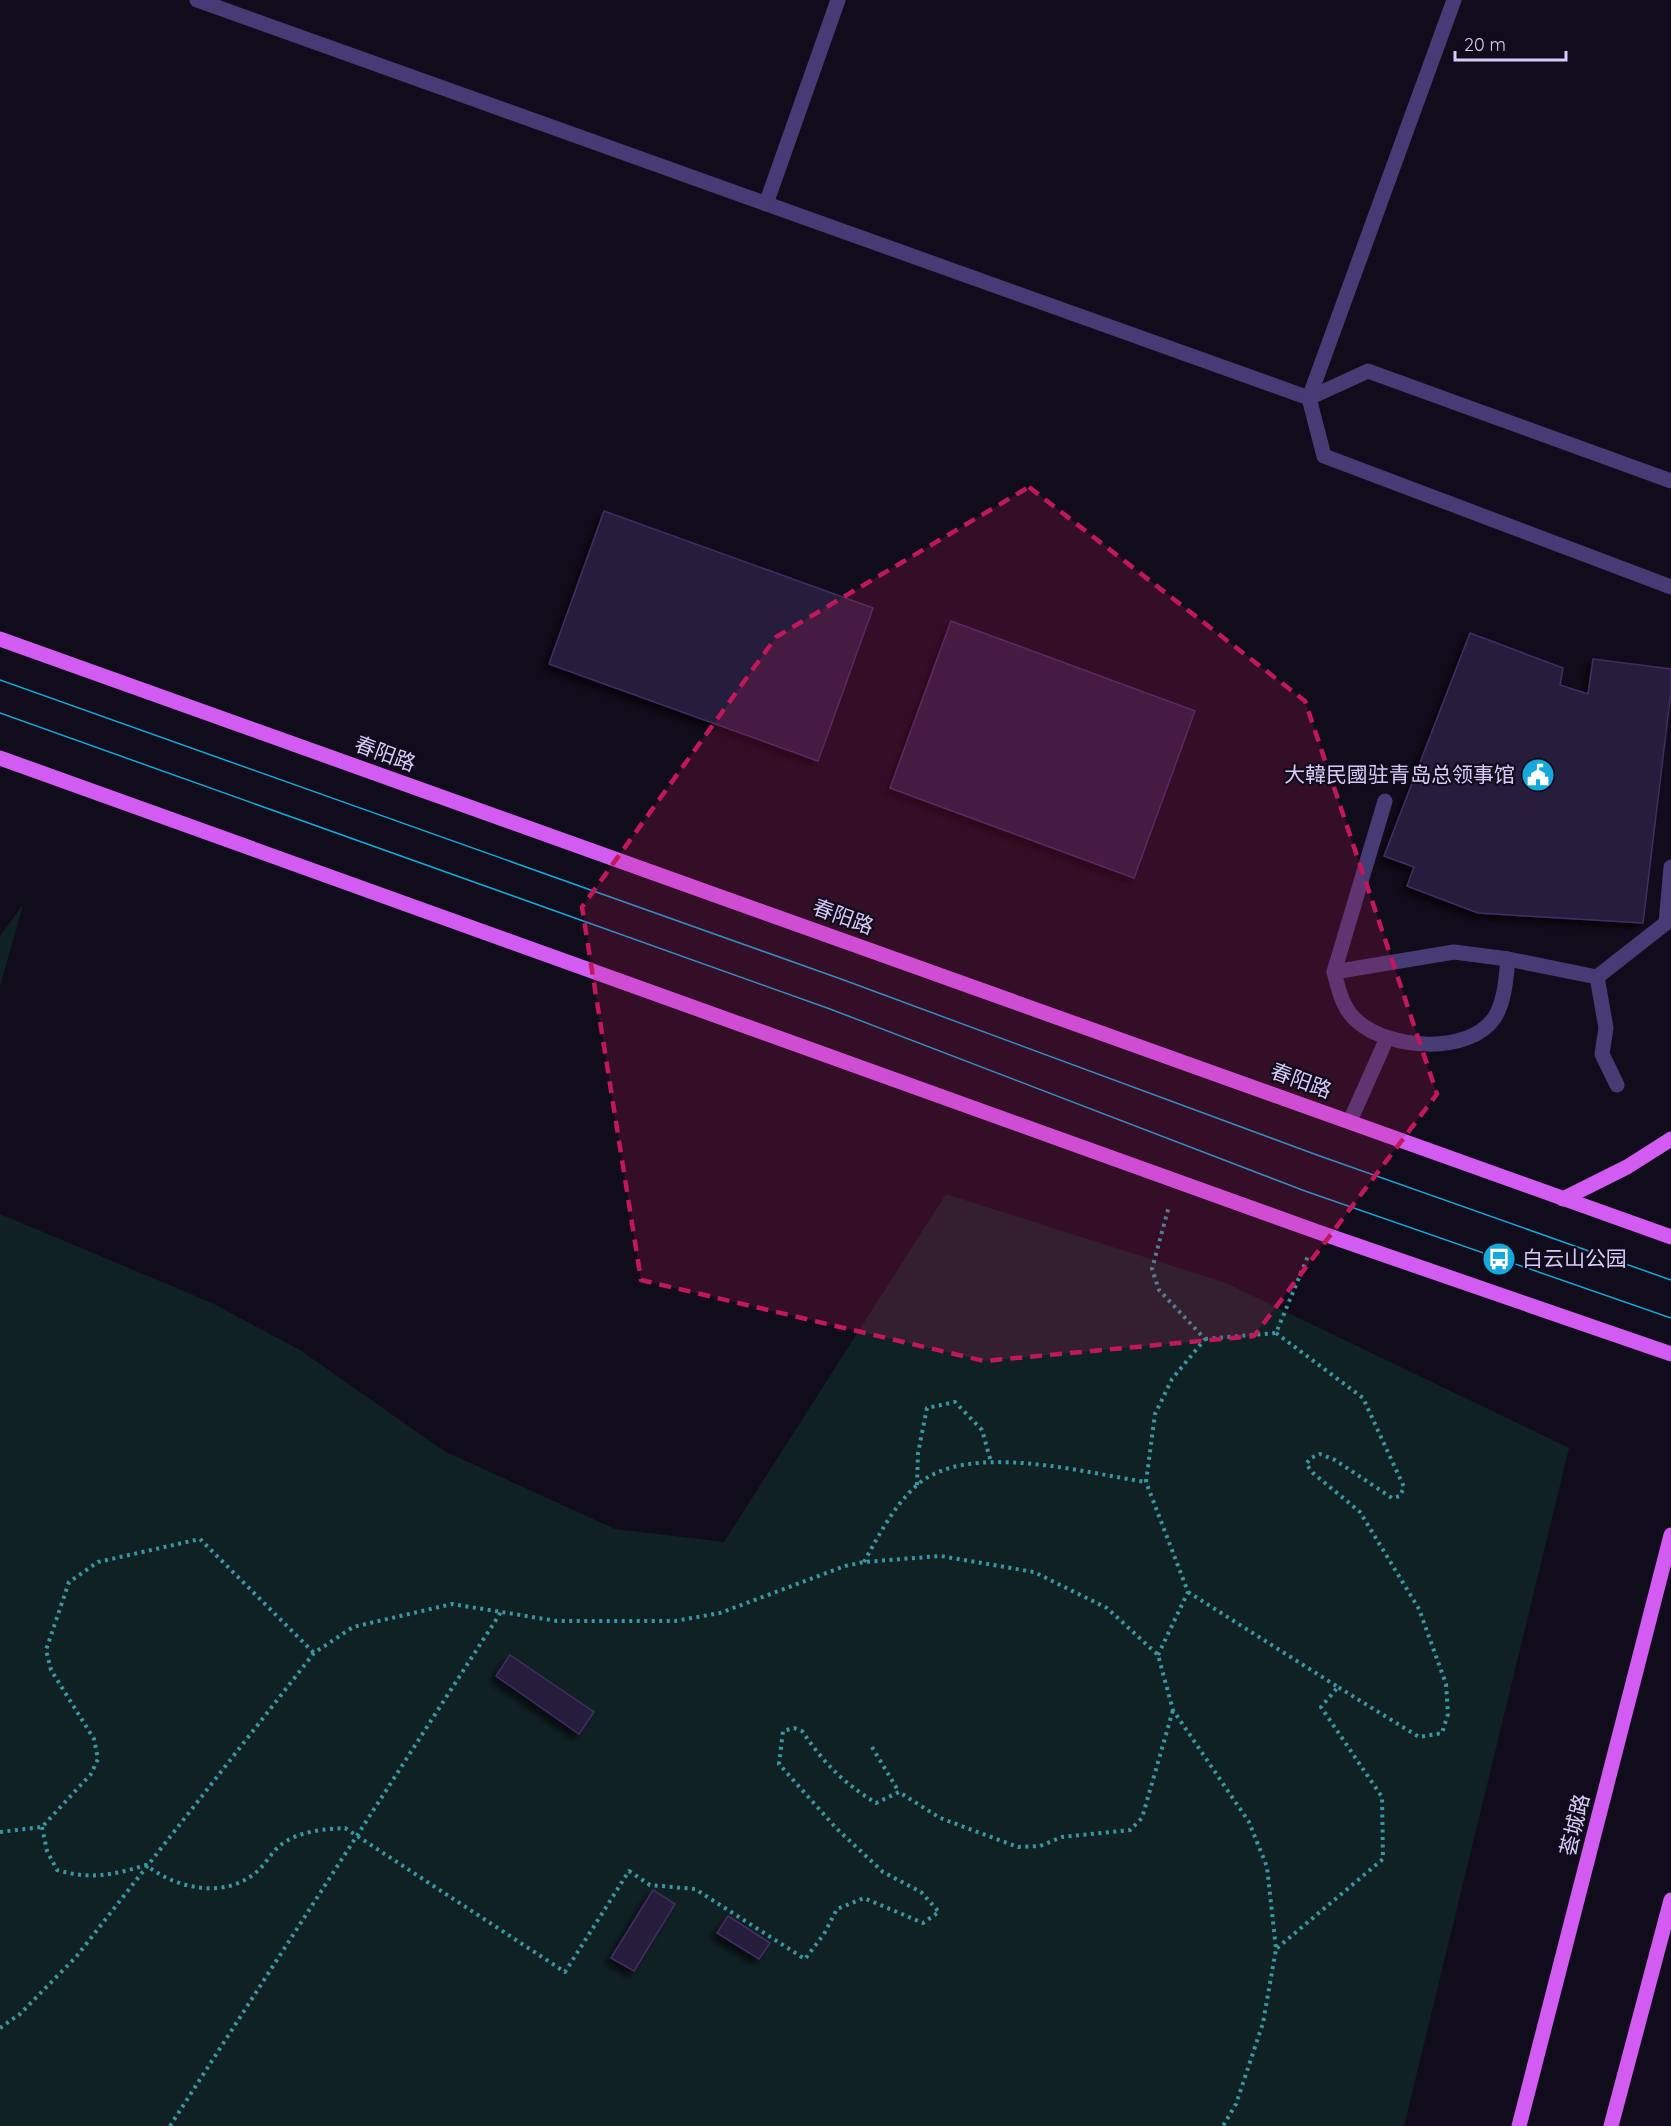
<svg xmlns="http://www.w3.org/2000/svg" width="1671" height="2126" font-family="Quicksand,'Noto Sans SC',sans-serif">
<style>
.green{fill:#102124}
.building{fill:#261a3a;stroke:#422e64;stroke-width:1.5;filter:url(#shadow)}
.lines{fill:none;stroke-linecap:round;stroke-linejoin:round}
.path{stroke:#3797a2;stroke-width:4;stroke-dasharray:3 4.5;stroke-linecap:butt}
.minor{stroke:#473b76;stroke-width:15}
.major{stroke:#d25bf1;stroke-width:15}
.tram{stroke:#14a8dd;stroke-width:1.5}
.marked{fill:#c2185b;fill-opacity:0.2;stroke:#c2185b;stroke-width:4.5;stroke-dasharray:12 8;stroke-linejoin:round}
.labels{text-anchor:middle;stroke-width:4.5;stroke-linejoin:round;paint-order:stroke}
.street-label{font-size:21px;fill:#d8cbfa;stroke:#110c1b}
.poi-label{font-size:21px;fill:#d8cbfa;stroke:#110c1b;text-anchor:end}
</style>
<defs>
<filter id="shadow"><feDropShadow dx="-5.5" dy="5.5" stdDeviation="3" flood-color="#0009"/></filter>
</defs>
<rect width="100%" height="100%" fill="#110c1b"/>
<g class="green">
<path d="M 23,905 L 0,986 L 0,936 Z"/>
<path d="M 946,1194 L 1226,1283 L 1569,1448 L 1404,2126 L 0,2126 L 0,1214 L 212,1303 L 300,1350 L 444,1451 L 615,1529 L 724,1542 Z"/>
</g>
<g class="building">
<path d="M 604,511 L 873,608 L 818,761 L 549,664 Z"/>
<path d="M 951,621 L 1195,711 L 1134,878 L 890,788 Z"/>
<path d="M 1470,633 L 1563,668 L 1560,685 L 1588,694 L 1593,659 L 1671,669 L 1671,691 L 1643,923 L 1478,913 L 1407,886 L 1414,867 L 1384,856 Z"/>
<path d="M 510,1655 L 594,1712 L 579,1734 L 496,1676 Z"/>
<path d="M 653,1890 L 675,1904 L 634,1971 L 611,1958 Z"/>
<path d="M 728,1916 L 770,1943 L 759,1959 L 717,1933 Z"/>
</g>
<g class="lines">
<g class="path">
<path d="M 1276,1333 L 1363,1398 L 1404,1487 L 1400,1496 L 1392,1498 L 1335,1460 L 1320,1454 L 1311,1458 L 1306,1464 L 1313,1473 L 1360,1512 L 1419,1609 L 1446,1684 L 1448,1714 L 1442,1733 L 1419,1737 L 1338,1687"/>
<path d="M 1205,1339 L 1276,1333 L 1308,1256"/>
<path d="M 917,1485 L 918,1453 L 927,1408 L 955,1402 L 982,1430 L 991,1462"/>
<path d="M 864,1562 C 879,1535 893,1507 916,1486 C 966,1440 1085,1473 1146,1482"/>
<path d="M 1188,1592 L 1338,1687 L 1321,1707 L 1382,1797 L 1383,1859 L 1276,1949"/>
<path d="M 1158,1655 L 1188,1592 L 1146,1482 L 1155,1414 L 1172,1379 L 1205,1339 L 1159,1290 L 1152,1269 L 1169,1206"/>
<path d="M 872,1747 L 899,1792"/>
<path d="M 42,1827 L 47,1851 L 57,1870 C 90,1880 113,1875 146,1865 C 175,1888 222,1899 254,1874 C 265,1866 271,1852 282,1844 C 300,1831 324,1829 345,1828 L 565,1972 L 629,1871 L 650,1885 L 695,1889 L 805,1959 L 824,1934 L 837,1909 L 864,1898 L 923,1923 L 939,1912 L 921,1892 L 883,1872 L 836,1828 L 779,1764 L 783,1731 L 794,1728 L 802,1731 C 824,1763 842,1782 876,1803 L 899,1792 L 940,1818 L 1018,1847 L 1040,1846 L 1062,1837 L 1130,1830 L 1142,1818 L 1173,1710"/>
<path d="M 0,1832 L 42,1827 L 91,1774 L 98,1759 L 94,1739 L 51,1670 L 46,1650 L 69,1582 L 98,1562 L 200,1539 L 314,1653"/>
<path d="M 0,2028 L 20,2014 L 76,1957 L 314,1653 L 353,1627 L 452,1604 L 557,1621 L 675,1621 L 720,1613 L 845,1566 L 864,1562 L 941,1556 L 1034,1572 L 1107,1608 L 1158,1655 L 1173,1710 L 1249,1822 L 1267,1867 L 1276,1949 L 1263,2023 L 1236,2104 L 1223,2126"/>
<path d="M 170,2126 L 501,1612"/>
</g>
<g class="minor">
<path d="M 197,0 L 1309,398 L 1454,0"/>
<path d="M 766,204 L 838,0"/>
<path d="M 1671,481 L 1368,371 L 1309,398 L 1324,456 L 1671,587"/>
<path d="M 1385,801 L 1334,972 L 1454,952 L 1508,959 L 1597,977 L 1666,923 L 1671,867"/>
<path d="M 1334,972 C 1339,990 1342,1008 1357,1021 C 1388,1049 1469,1056 1495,1017 C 1505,1000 1506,978 1508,959"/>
<path d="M 1597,977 L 1606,1028 L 1602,1054 L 1617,1085"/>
<path d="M 1350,1121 L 1387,1038"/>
</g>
<g class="major">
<path d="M 0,639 L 1671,1237"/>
<path d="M 0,758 L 1318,1232 L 1671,1354"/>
<path d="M 1563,1199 L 1627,1167 L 1671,1139"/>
<path d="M 1519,2126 L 1671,1535"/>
<path d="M 1611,2126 L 1671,1900"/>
</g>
<g class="tram">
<path d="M 0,680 L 841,979 L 1317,1155 L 1671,1280"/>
<path d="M 0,713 L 830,1009 L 1305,1191 L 1671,1318"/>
</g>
</g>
<path class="marked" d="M 1029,487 L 1305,701 L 1437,1094 L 1254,1336 L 984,1361 L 641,1280 L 582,907 L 776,637 Z"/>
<defs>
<g id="civic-disc" transform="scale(1.725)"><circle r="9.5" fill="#14a8dd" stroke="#110c1b"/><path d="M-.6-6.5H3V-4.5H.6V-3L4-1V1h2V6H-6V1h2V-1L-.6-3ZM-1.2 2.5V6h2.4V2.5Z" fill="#fff"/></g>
<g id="bus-disc" transform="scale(1.725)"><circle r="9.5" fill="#14a8dd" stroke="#110c1b"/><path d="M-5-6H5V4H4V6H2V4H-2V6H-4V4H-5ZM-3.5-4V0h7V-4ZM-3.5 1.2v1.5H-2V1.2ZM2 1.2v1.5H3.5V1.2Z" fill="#fff"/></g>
</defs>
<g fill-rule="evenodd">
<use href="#civic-disc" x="1538" y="775"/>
<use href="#bus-disc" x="1499" y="1259"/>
</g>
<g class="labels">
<g class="street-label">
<text transform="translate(385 754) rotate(20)" y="7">春阳路</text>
<text transform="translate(843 917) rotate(20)" y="7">春阳路</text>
<text transform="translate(1301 1081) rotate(20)" y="7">春阳路</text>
<text transform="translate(1575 1825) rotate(-76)" y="7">荟城路</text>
</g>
<g class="poi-label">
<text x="1515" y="782">大韓民國驻青岛总领事馆</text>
<text x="1522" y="1266" text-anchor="start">白云山公园</text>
</g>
</g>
<path d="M1455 51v9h111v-9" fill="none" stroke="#d8cbfa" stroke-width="3"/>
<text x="1464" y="51" font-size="18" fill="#d8cbfa" stroke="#110c1b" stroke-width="4.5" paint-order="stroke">20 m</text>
</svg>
